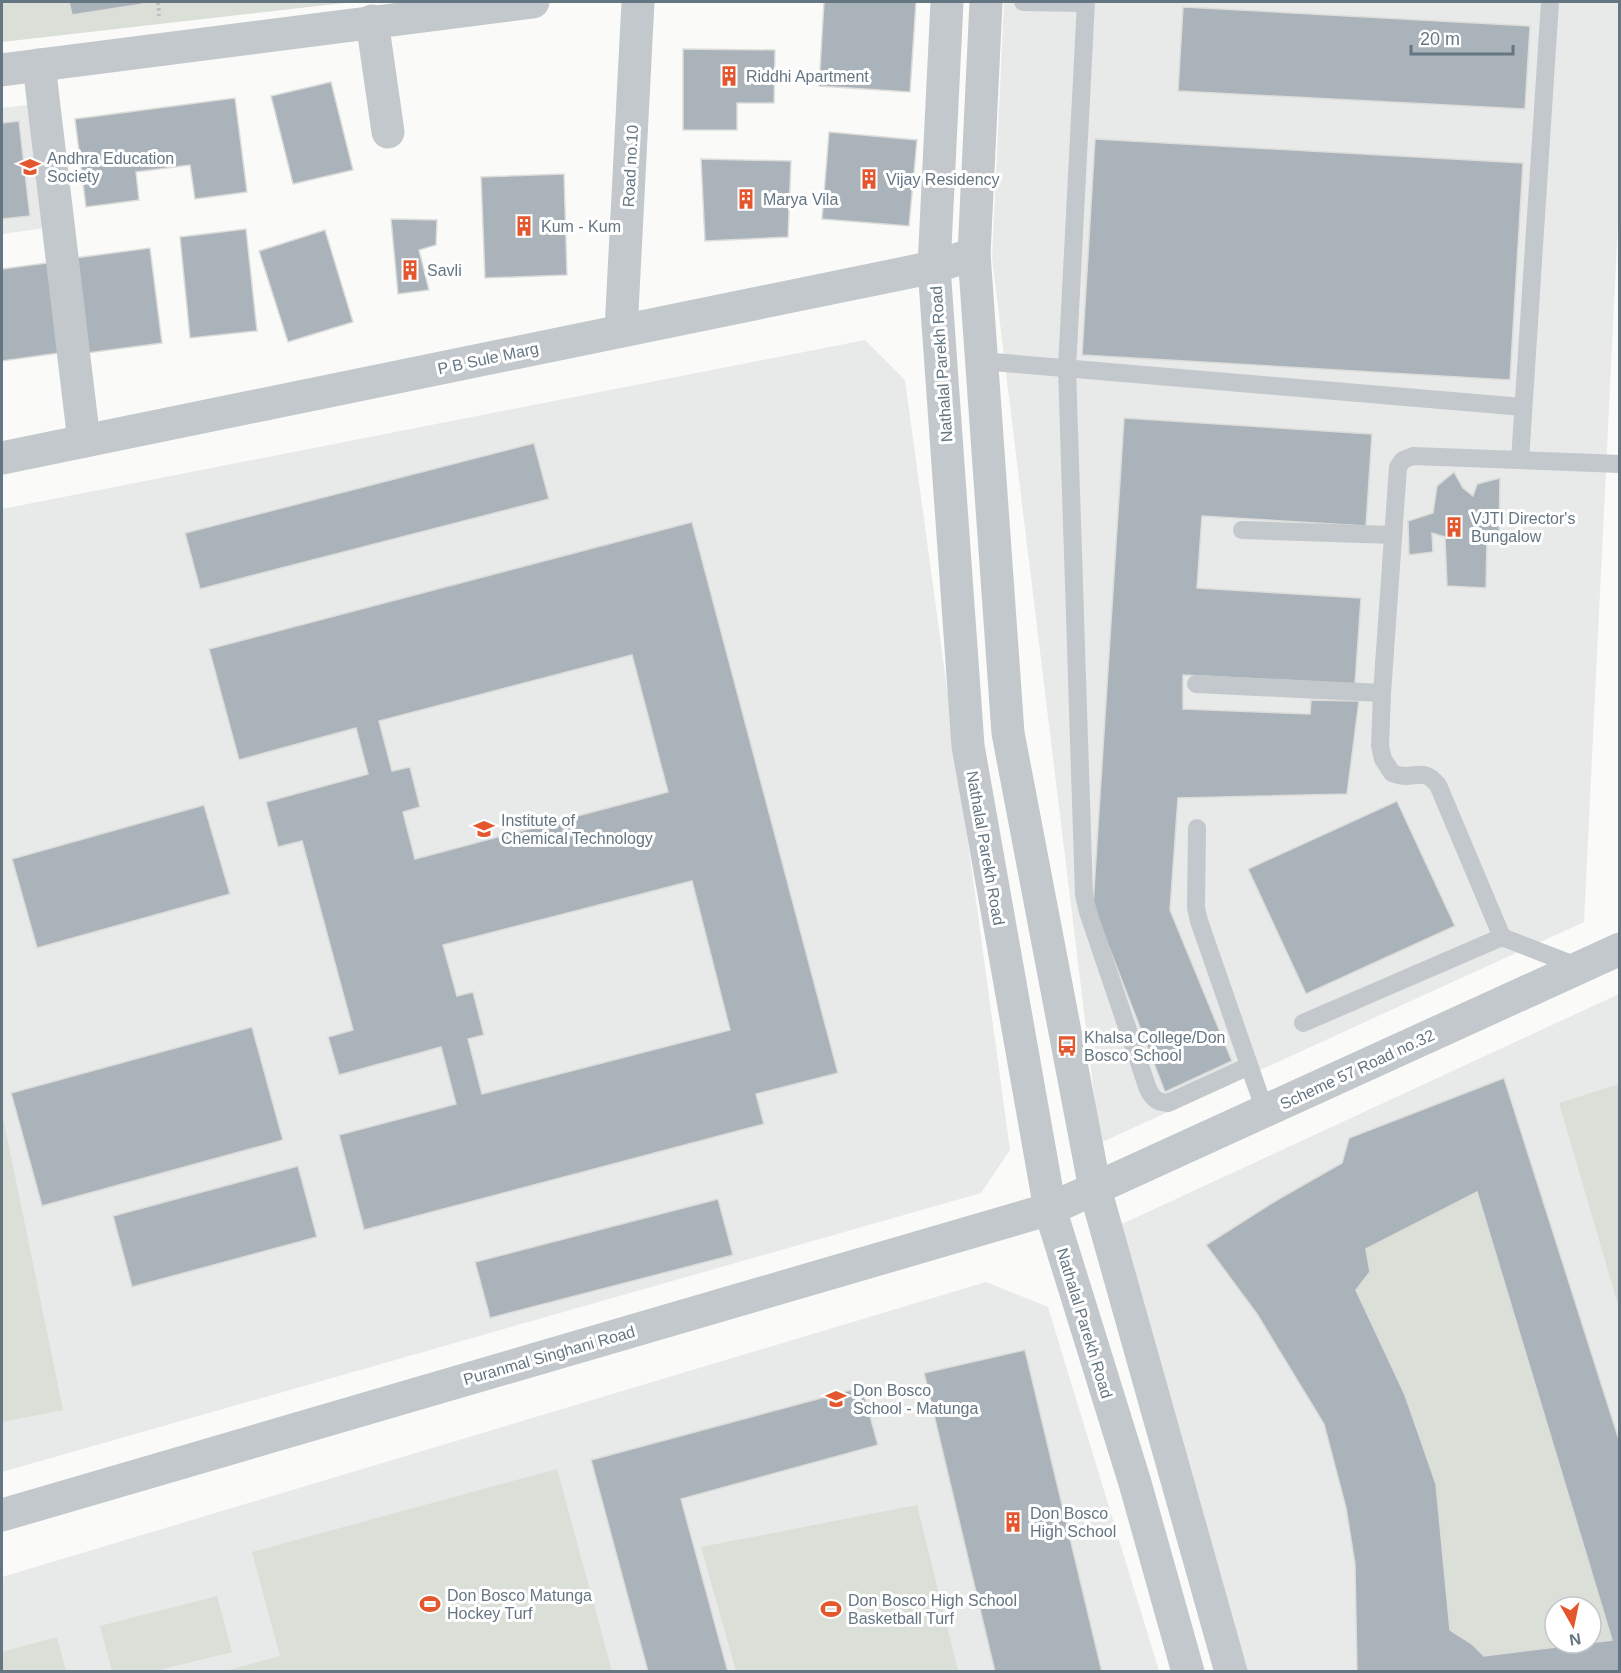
<svg xmlns="http://www.w3.org/2000/svg" width="1621" height="1673" font-family="Helvetica,sans-serif">
<style>
.built{fill:#e8e9e9;fill-rule:evenodd}
.green{fill:#dadfd7}
.building{fill:#aab3b9;stroke:#dcdcda;stroke-width:1.5;fill-rule:evenodd}
.lines{fill:none;stroke-linecap:round;stroke-linejoin:round}
.path{stroke:#bbbfc2;stroke-width:4;stroke-dasharray:3 3;stroke-linecap:butt}
.service{stroke:#c3c8cc;stroke-width:18}
.minor{stroke:#c3c8cc;stroke-width:33}
.tertiary{stroke:#c3c8cc;stroke-width:33}
.labels{text-anchor:middle;stroke-width:6;stroke-linejoin:round;paint-order:stroke}
.poi-label{font-size:16px;fill:#657683;stroke:#fff;text-anchor:start}
.street-label{font-size:16px;fill:#657683;stroke:#fff}
</style>
<rect width="100%" height="100%" fill="#fafaf8"/>
<g class="built">
<path d="M 1004,2 L 1619,2 L 1619,202 L 1584,922 L 1100,1143 L 992,258 Z"/>
<path d="M 50,102 L 67,225 L 2,234 L 2,108 Z"/>
<path d="M 865,340 L 905,380 L 1010,1150 L 981,1193 L 2,1472 L 2,509 Z"/>
<path d="M 1619,994 L 1619,1671 L 1231,1671 L 1111,1229 ZM 1555,1607 L 1591,1607 L 1591,1643 L 1555,1643 Z"/>
<path d="M 986,1282 L 1048,1307 L 1159,1671 L 2,1672 L 2,1577 Z"/>
</g>
<g class="green">
<path d="M 2,2 L 353,2 L 2,42 Z"/>
<path d="M 1619,1084 L 1620,1084 L 1619,1308 L 1559,1103 Z"/>
<path d="M 2,1113 L 63,1410 L 2,1422 Z"/>
<path d="M 1477,1192 L 1612,1640 L 1591,1643 L 1591,1607 L 1555,1607 L 1555,1643 L 1590,1643 L 1484,1656 L 1472,1644 L 1450,1630 L 1436,1484 L 1405,1395 L 1356,1290 L 1370,1272 L 1366,1249 Z"/>
<path d="M 557,1469 L 612,1671 L 225,1671 L 280,1656 L 252,1552 Z"/>
<path d="M 917,1505 L 958,1671 L 736,1671 L 701,1547 Z"/>
<path d="M 217,1596 L 232,1652 L 155,1671 L 112,1671 L 100,1626 Z"/>
<path d="M 57,1637 L 66,1671 L 2,1671 L 2,1652 Z"/>
</g>
<g class="building">
<path d="M 69,2 L 143,2 L 143,4 L 72,15 Z"/>
<path d="M 824,2 L 916,2 L 910,92 L 819,86 Z"/>
<path d="M 1183,7 L 1530,26 L 1525,109 L 1178,91 Z"/>
<path d="M 683,49 L 775,50 L 774,103 L 737,103 L 737,130 L 683,130 Z"/>
<path d="M 331,82 L 353,170 L 293,184 L 271,96 Z"/>
<path d="M 235,98 L 247,192 L 195,199 L 190,165 L 136,172 L 139,200 L 86,207 L 75,119 Z"/>
<path d="M 19,121 L 30,216 L 2,219 L 2,123 Z"/>
<path d="M 829,132 L 917,140 L 909,226 L 822,219 Z"/>
<path d="M 1095,139 L 1523,163 L 1510,380 L 1082,355 Z"/>
<path d="M 701,159 L 791,161 L 788,237 L 705,241 Z"/>
<path d="M 564,174 L 567,275 L 485,278 L 481,177 Z"/>
<path d="M 391,219 L 437,220 L 436,245 L 419,250 L 429,290 L 398,294 Z"/>
<path d="M 246,229 L 257,331 L 190,338 L 180,237 Z"/>
<path d="M 325,230 L 353,322 L 288,342 L 259,251 Z"/>
<path d="M 150,248 L 162,343 L 87,353 L 75,258 Z"/>
<path d="M 54,262 L 66,352 L 2,361 L 2,269 Z"/>
<path d="M 1124,418 L 1372,434 L 1366,526 L 1202,516 L 1197,588 L 1361,598 L 1355,684 L 1183,675 L 1183,709 L 1310,714 L 1311,700 L 1359,701 L 1347,794 L 1178,798 L 1170,910 L 1232,1061 L 1165,1092 L 1093,906 Z"/>
<path d="M 534,443 L 549,499 L 200,589 L 185,533 Z"/>
<path d="M 1454,472 L 1463,488 L 1473,496 L 1477,484 L 1500,478 L 1499,540 L 1487,539 L 1486,588 L 1447,586 L 1445,537 L 1432,533 L 1433,552 L 1409,555 L 1408,521 L 1433,513 L 1437,486 Z"/>
<path d="M 692,522 L 838,1073 L 756,1094 L 764,1124 L 364,1230 L 339,1135 L 456,1104 L 441,1047 L 339,1075 L 328,1037 L 353,1030 L 302,841 L 278,847 L 266,802 L 368,774 L 356,728 L 239,760 L 209,649 ZM 632,655 L 668,792 L 415,859 L 403,812 L 420,807 L 410,767 L 392,771 L 379,721 ZM 692,881 L 730,1030 L 482,1094 L 468,1039 L 484,1035 L 473,992 L 457,996 L 443,945 Z"/>
<path d="M 1397,801 L 1455,926 L 1306,994 L 1248,869 Z"/>
<path d="M 204,805 L 230,894 L 37,948 L 12,859 Z"/>
<path d="M 252,1027 L 283,1140 L 42,1206 L 11,1093 Z"/>
<path d="M 1504,1078 L 1620,1443 L 1620,1672 L 1357,1672 L 1355,1564 L 1346,1508 L 1324,1424 L 1257,1314 L 1206,1245 L 1277,1200 L 1342,1163 L 1349,1138 ZM 1477,1192 L 1612,1640 L 1484,1656 L 1472,1644 L 1450,1630 L 1436,1484 L 1405,1395 L 1356,1290 L 1370,1272 L 1366,1249 Z"/>
<path d="M 298,1166 L 317,1237 L 132,1287 L 113,1216 Z"/>
<path d="M 718,1199 L 733,1255 L 490,1318 L 475,1262 Z"/>
<path d="M 1025,1350 L 1102,1672 L 995,1672 L 924,1373 Z"/>
<path d="M 862,1387 L 878,1445 L 681,1499 L 728,1672 L 648,1672 L 591,1460 Z"/>
</g>
<g class="lines">
<path class="path" d="M 158,2 L 159,16"/>
<g class="service">
<path d="M 1023,2 L 1085,3"/>
<path d="M 1086,2 L 1067,368 L 1084,895 L 1088,912 L 1148,1089 C 1153,1099 1157,1102 1168,1103 L 1249,1066"/>
<path d="M 981,361 L 1523,407"/>
<path d="M 1520,460 L 1550,2"/>
<path d="M 1242,530 L 1393,535"/>
<path d="M 1196,684 L 1382,693"/>
<path d="M 1197,828 L 1196,908 L 1199,921 L 1265,1111"/>
<path d="M 1579,967 L 1502,937 L 1438,785 C 1426,771 1422,775 1406,776 C 1401,776 1397,775 1392,773 L 1383,759 L 1380,746 L 1382,693 L 1398,467 L 1403,460 L 1413,456 L 1620,464"/>
<path d="M 1303,1023 L 1502,937"/>
</g>
<g class="minor">
<path d="M 372,21 L 388,132"/>
<path d="M 39,65 L 84,441"/>
<path d="M 2,70 L 533,2"/>
<path d="M 621,331 L 638,2"/>
<path d="M 2,458 L 934,267 L 974,254"/>
<path d="M 2,1515 L 1050,1209 L 1620,949"/>
</g>
<g class="tertiary">
<path d="M 947,2 L 934,267 L 968,746 L 1050,1209 L 1135,1483 L 1188,1672"/>
<path d="M 986,2 L 974,254 L 1008,733 L 1095,1189 L 1231,1672"/>
</g>
</g>
<defs>
<g id="building-bare" transform="scale(1.62)"><path d="M-4-6H4V6H1V3H-1V6H-4ZM-2.5-4.3h1.7v1.8h-1.7ZM.8-4.3h1.7v1.8H.8ZM-2.5-1h1.7V.8h-1.7ZM.8-1h1.7V.8H.8Z" fill="#e4572e" stroke="#fff" stroke-width="2.5" paint-order="stroke"/></g>
<g id="university-bare" transform="scale(1.62)"><path d="M0-5L7-2L0 1L-7-2ZM-4 1L0 2.5L4 1V4Q0 6-4 4Z" fill="#e4572e" stroke="#fff" stroke-width="2.5" paint-order="stroke"/></g>
<g id="bus-bare" transform="scale(1.62)"><path d="M-5-6H5V4H4V6H2V4H-2V6H-4V4H-5ZM-3.5-4V0h7V-4ZM-3.5 1.2v1.5H-2V1.2ZM2 1.2v1.5H3.5V1.2Z" fill="#e4572e" stroke="#fff" stroke-width="2.5" paint-order="stroke"/></g>
<g id="school-bare" transform="scale(1.62)"><path d="M0-5L7-2L0 1L-7-2ZM-4 1L0 2.5L4 1V4Q0 6-4 4Z" fill="#e4572e" stroke="#fff" stroke-width="2.5" paint-order="stroke"/></g>
<g id="stadium-bare" transform="scale(1.62)"><path d="M0-5a6.5 5 0 1 0 0 10a6.5 5 0 1 0 0-10ZM-3.5-1.8h7v3.6h-7Z" fill="#e4572e" stroke="#fff" stroke-width="2.5" paint-order="stroke"/></g>
</defs>
<g fill-rule="evenodd">
<use href="#building-bare" x="729" y="76"/>
<use href="#university-bare" x="30" y="167"/>
<use href="#building-bare" x="869" y="179"/>
<use href="#building-bare" x="746" y="199"/>
<use href="#building-bare" x="524" y="226"/>
<use href="#building-bare" x="410" y="270"/>
<use href="#building-bare" x="1454" y="527"/>
<use href="#university-bare" x="484" y="829"/>
<use href="#bus-bare" x="1067" y="1046"/>
<use href="#school-bare" x="836" y="1399"/>
<use href="#building-bare" x="1013" y="1522"/>
<use href="#stadium-bare" x="430" y="1604"/>
<use href="#stadium-bare" x="831" y="1609"/>
</g>
<g class="labels">
<g class="poi-label">
<text x="746" y="82">Riddhi Apartment</text>
<text x="47" y="164">Andhra Education<tspan x="47" dy="18">Society</tspan></text>
<text x="886" y="185">Vijay Residency</text>
<text x="763" y="205">Marya Vila</text>
<text x="541" y="232">Kum - Kum</text>
<text x="427" y="276">Savli</text>
<text x="1471" y="524">VJTI Director's<tspan x="1471" dy="18">Bungalow</tspan></text>
<text x="501" y="826">Institute of<tspan x="501" dy="18">Chemical Technology</tspan></text>
<text x="1084" y="1043">Khalsa College/Don<tspan x="1084" dy="18">Bosco School</tspan></text>
<text x="853" y="1396">Don Bosco<tspan x="853" dy="18">School - Matunga</tspan></text>
<text x="1030" y="1519">Don Bosco<tspan x="1030" dy="18">High School</tspan></text>
<text x="447" y="1601">Don Bosco Matunga<tspan x="447" dy="18">Hockey Turf</tspan></text>
<text x="848" y="1606">Don Bosco High School<tspan x="848" dy="18">Basketball Turf</tspan></text>
</g>
<g class="street-label">
<text transform="translate(630 166) rotate(-87)" y="6">Road no.10</text>
<text transform="translate(488 358) rotate(-12)" y="6">P B Sule Marg</text>
<text transform="translate(941 364) rotate(-94)" y="6">Nathalal Parekh Road</text>
<text transform="translate(986 848) rotate(80)" y="6">Nathalal Parekh Road</text>
<text transform="translate(1357 1069) rotate(-25)" y="6">Scheme 57 Road no.32</text>
<text transform="translate(1085 1323) rotate(73)" y="6">Nathalal Parekh Road</text>
<text transform="translate(549 1355) rotate(-16)" y="6">Puranmal Singhani Road</text>
</g>
</g>
<rect width="1621" height="1673" fill="none" stroke="#657683" stroke-width="6"/>
<g transform="translate(1573 1625) rotate(171)"><circle r="28" fill="#ffffff" stroke="#c1c8cd" stroke-width="1.5"/>
<path d="M0-4.5L10 22L0 15L-10 22Z" fill="#e4572e"/>
<text y="-9" font-size="16" font-weight="bold" text-anchor="middle" fill="#657683">N</text>
</g>
<path d="M1411 45v9h102v-9" fill="none" stroke="#657683" stroke-width="3"/>
<text x="1420" y="45" font-size="18" fill="#657683" stroke="#ffffff" stroke-width="4.5" paint-order="stroke">20 m</text>
</svg>
